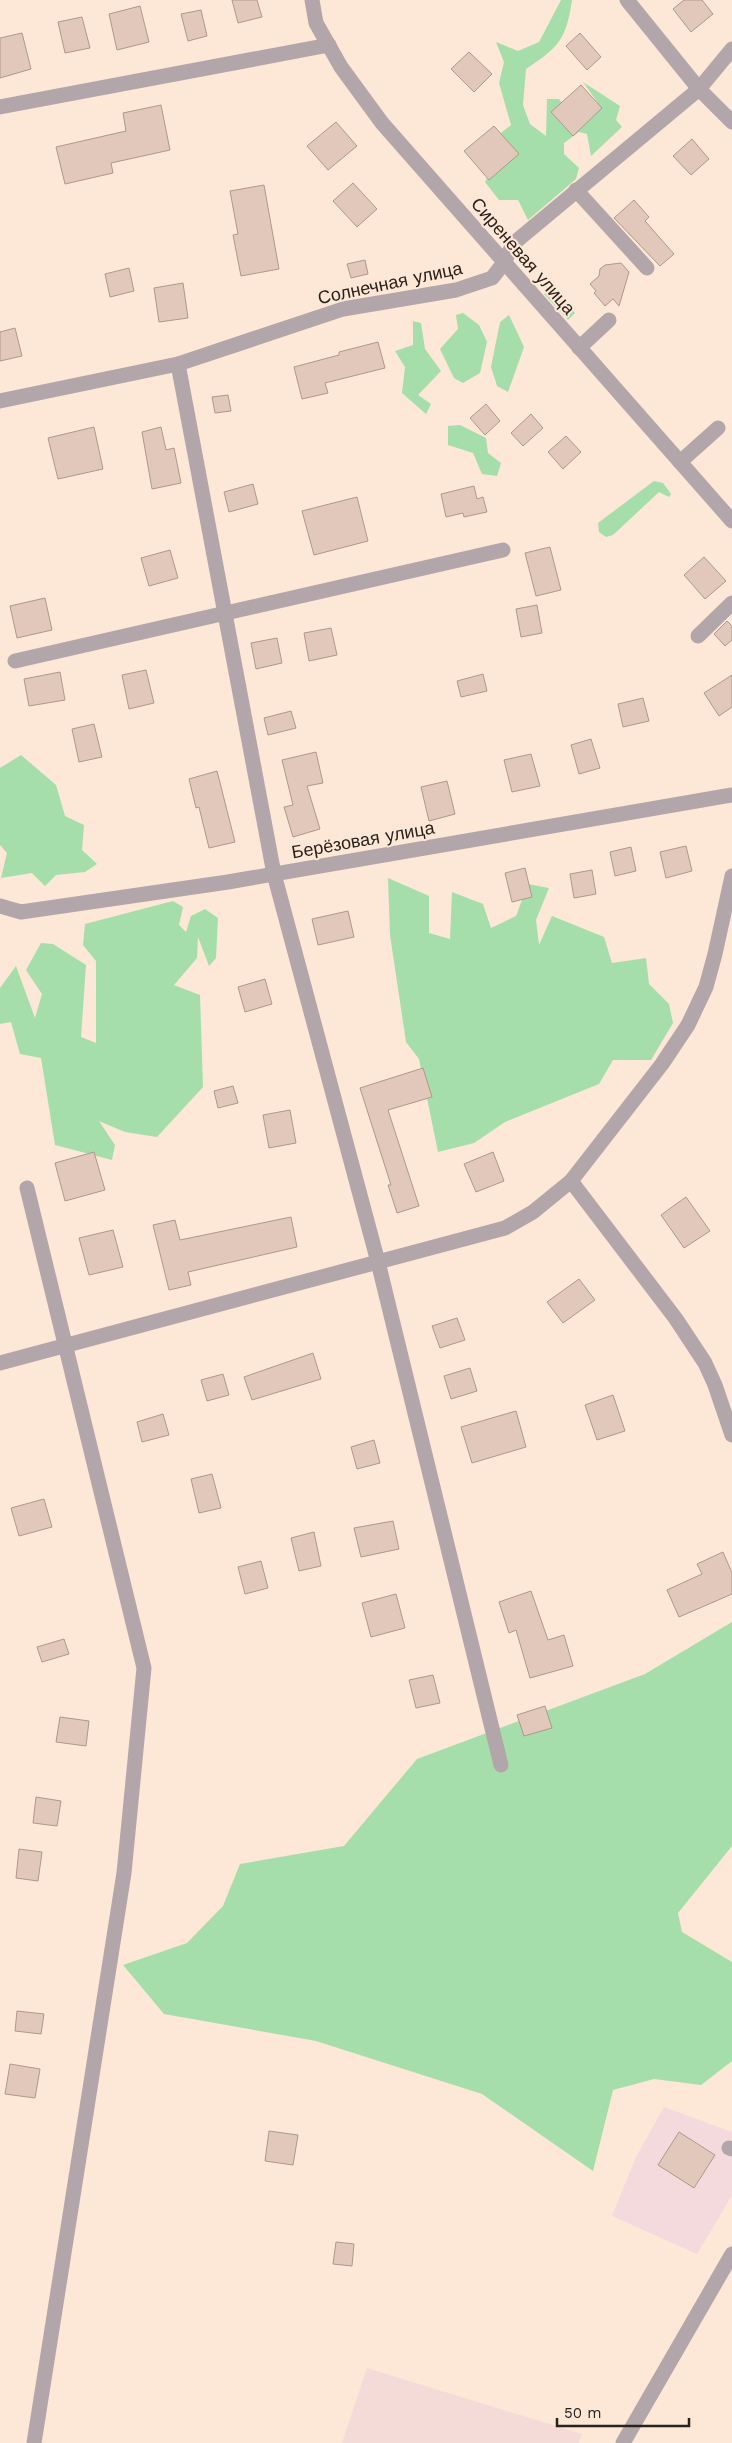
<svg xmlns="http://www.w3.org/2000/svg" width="732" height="2443" font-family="'Work Sans',sans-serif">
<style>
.commercial{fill:#f5dbd7}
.industrial{fill:#f5dadd}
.green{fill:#a5deab}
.building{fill:#e1c8bb;stroke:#af988b}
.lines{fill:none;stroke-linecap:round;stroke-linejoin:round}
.minor{stroke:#b2a6aa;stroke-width:15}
.labels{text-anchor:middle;stroke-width:4;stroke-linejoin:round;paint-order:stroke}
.street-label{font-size:18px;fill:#2a221c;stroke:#fde7d6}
</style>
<rect width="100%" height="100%" fill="#fde7d6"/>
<path class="commercial" d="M 367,2368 L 582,2434 L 579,2443 L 342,2443 Z"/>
<path class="industrial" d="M 664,2107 L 732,2132 L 732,2195 L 697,2254 L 612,2216 L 636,2157 Z"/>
<g class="green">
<path d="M 561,0 L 572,0 C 566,40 559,47 526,69 L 523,105 L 530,124 L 546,136 L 547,99 L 559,99 L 576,121 L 594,115 L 598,103 L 583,82 L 620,106 L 616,120 L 622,127 L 591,156 L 587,134 L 579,132 L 564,143 L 564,154 L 579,168 L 576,179 L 528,220 L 518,200 L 499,200 L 485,182 L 490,172 L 477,152 L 511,125 L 499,83 L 504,62 L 496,42 L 518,51 L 539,42 Z"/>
<path d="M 552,288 L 575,313 L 568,320 L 544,294 Z"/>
<path d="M 463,313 L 479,325 L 487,342 L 480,373 L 463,383 L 454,378 L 440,349 L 458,329 L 456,315 Z"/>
<path d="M 509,315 L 524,347 L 508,392 L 497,386 L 491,367 L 500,322 Z"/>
<path d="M 413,321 L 421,323 L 425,349 L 441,371 L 418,395 L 431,404 L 426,414 L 402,393 L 405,367 L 395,351 L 413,345 Z"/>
<path d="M 460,425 L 486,438 L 488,453 L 501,463 L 497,476 L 482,474 L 473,453 L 448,445 L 448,426 Z"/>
<path d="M 654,481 L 663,483 L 671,494 L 669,497 L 659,492 L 613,535 L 606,537 L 599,532 L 598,523 Z"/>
<path d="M 21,755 L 56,785 L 65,816 L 84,825 L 82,850 L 97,864 L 85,872 L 56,875 L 45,886 L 32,873 L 1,878 L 7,853 L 0,845 L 0,768 Z"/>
<path d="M 388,878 L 429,896 L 429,933 L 450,939 L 452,892 L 483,904 L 491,928 L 516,916 L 528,884 L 549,888 L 536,920 L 539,945 L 552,916 L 604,937 L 612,963 L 646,958 L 649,984 L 669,1004 L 673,1023 L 651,1060 L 613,1060 L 599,1084 L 505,1122 L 474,1143 L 438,1152 L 419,1059 L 406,1042 L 390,935 Z"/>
<path d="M 173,901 L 183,907 L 179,925 L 186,932 L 191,916 L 205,909 L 218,918 L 216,958 L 209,966 L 198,937 L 197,958 L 174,985 L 200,995 L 203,1087 L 157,1137 L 125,1132 L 99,1121 L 115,1145 L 112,1160 L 55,1145 L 41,1058 L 20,1054 L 11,1022 L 0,1024 L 0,988 L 16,966 L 35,1018 L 42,994 L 26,970 L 41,943 L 53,944 L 86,965 L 81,1037 L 96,1043 L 96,961 L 83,945 L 85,924 Z"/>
<path d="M 732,1622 L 732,1846 L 678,1913 L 682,1932 L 732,1962 L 732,2061 L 701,2085 L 654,2079 L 613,2090 L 593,2171 L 482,2094 L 316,2041 L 164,2014 L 123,1965 L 187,1943 L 223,1906 L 240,1864 L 344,1846 L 417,1759 L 645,1674 Z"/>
</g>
<g class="building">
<path d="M 232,0 L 257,0 L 262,17 L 238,23 Z"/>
<path d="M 684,0 L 702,0 L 713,14 L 691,32 L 673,9 Z"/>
<path d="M 140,6 L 149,42 L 117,50 L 109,14 Z"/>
<path d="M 201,10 L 207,36 L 188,41 L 181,14 Z"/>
<path d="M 82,17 L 90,48 L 65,53 L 58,22 Z"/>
<path d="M 22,33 L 31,69 L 0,78 L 0,38 Z"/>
<path d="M 580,33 L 601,57 L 587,70 L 566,46 Z"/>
<path d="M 469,52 L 492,74 L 474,92 L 451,69 Z"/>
<path d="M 581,85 L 602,108 L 573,136 L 551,112 Z"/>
<path d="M 161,105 L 170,150 L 111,163 L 113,173 L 65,184 L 56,147 L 126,131 L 123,113 Z"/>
<path d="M 336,122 L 357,146 L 328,170 L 307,146 Z"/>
<path d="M 494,126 L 519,154 L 489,180 L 464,151 Z"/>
<path d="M 692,139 L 709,159 L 691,175 L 673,156 Z"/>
<path d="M 353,183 L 377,209 L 357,227 L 333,201 Z"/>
<path d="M 264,185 L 279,269 L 241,276 L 233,235 L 238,234 L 230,191 Z"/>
<path d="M 634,200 L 649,217 L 645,221 L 674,254 L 660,266 L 614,218 Z"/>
<path d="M 365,260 L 368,274 L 351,278 L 347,264 Z"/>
<path d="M 621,263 L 629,272 L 619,306 L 613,299 L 605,306 L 594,293 L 596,291 L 590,284 L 599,276 L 600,269 L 605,265 Z"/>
<path d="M 129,268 L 134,291 L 110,297 L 105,274 Z"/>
<path d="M 183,283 L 188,318 L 159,322 L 154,288 Z"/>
<path d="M 15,328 L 22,356 L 0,361 L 0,332 Z"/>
<path d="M 378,342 L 385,368 L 325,383 L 328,393 L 302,399 L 294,367 L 339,355 L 339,352 Z"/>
<path d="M 228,395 L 231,411 L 215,413 L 212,397 Z"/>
<path d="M 486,404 L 500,421 L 485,435 L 470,418 Z"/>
<path d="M 531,414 L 543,428 L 523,446 L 511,433 Z"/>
<path d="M 94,427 L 103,469 L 58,479 L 48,438 Z"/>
<path d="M 161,427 L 166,450 L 174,448 L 181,483 L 152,489 L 142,432 Z"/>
<path d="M 566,436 L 581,452 L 563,469 L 548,452 Z"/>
<path d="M 253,484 L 258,504 L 229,512 L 224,492 Z"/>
<path d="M 474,486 L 477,499 L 483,497 L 487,512 L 464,517 L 463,513 L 446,517 L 441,494 Z"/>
<path d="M 357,497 L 368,541 L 314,555 L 302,511 Z"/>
<path d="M 550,547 L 561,590 L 536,596 L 525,553 Z"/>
<path d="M 170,550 L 178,578 L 149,586 L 141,558 Z"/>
<path d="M 704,557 L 726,581 L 705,599 L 684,575 Z"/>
<path d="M 45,598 L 52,630 L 17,638 L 10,606 Z"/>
<path d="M 537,605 L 542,633 L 521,637 L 516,609 Z"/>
<path d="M 727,621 L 732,626 L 732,640 L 725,646 L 714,634 Z"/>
<path d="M 331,628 L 337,655 L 309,661 L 304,633 Z"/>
<path d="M 277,638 L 282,663 L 256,669 L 251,643 Z"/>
<path d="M 146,670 L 154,703 L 129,709 L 122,675 Z"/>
<path d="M 60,672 L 65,700 L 29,706 L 24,679 Z"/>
<path d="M 483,674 L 487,691 L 461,697 L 457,681 Z"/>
<path d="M 732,675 L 732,707 L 719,716 L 704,693 Z"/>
<path d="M 643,698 L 649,721 L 623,727 L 618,704 Z"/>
<path d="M 291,711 L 296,728 L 268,735 L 264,718 Z"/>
<path d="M 94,724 L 102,757 L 79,762 L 72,729 Z"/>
<path d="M 591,739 L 600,768 L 579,774 L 571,745 Z"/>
<path d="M 316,752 L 323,783 L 307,786 L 320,829 L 293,837 L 284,807 L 293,805 L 282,760 Z"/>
<path d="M 531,754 L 540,786 L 512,792 L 504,760 Z"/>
<path d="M 217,771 L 235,842 L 209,848 L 199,807 L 196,808 L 189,779 Z"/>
<path d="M 447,781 L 455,814 L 429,821 L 421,787 Z"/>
<path d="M 686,846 L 692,871 L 666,878 L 660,852 Z"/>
<path d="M 631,847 L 636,871 L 615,876 L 610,852 Z"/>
<path d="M 525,868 L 532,897 L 512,902 L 505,873 Z"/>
<path d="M 592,870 L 596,894 L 574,898 L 570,874 Z"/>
<path d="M 348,911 L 354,937 L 318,945 L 312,919 Z"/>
<path d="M 265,979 L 272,1004 L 245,1012 L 238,987 Z"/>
<path d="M 423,1068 L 432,1097 L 388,1110 L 419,1206 L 397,1213 L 388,1185 L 391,1185 L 360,1088 Z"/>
<path d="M 233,1086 L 238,1103 L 218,1108 L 214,1091 Z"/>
<path d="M 290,1110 L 296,1143 L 269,1148 L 263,1115 Z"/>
<path d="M 94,1152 L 105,1190 L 65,1201 L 55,1163 Z"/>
<path d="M 493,1152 L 504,1181 L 476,1192 L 464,1164 Z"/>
<path d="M 686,1197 L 710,1231 L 684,1248 L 661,1215 Z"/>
<path d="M 291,1217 L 297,1247 L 188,1272 L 191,1285 L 169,1290 L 153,1225 L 175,1220 L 180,1240 Z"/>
<path d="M 113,1230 L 123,1267 L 89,1275 L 79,1238 Z"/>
<path d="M 579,1279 L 595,1300 L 563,1323 L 547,1302 Z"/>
<path d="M 457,1318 L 465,1340 L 440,1348 L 432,1326 Z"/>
<path d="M 313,1353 L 321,1379 L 252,1400 L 244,1377 Z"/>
<path d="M 470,1368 L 477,1391 L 451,1399 L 444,1376 Z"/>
<path d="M 223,1374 L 229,1395 L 207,1401 L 201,1380 Z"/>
<path d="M 613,1395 L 625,1431 L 597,1440 L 585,1405 Z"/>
<path d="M 516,1411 L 526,1447 L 472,1463 L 461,1427 Z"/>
<path d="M 163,1414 L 169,1435 L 142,1442 L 137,1422 Z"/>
<path d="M 374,1440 L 380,1463 L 357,1469 L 351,1447 Z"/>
<path d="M 212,1474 L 221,1508 L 199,1513 L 191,1479 Z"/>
<path d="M 44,1499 L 52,1527 L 19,1536 L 11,1508 Z"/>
<path d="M 393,1521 L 399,1549 L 361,1557 L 354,1528 Z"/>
<path d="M 314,1532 L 321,1566 L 299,1571 L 291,1538 Z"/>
<path d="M 723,1552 L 732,1573 L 732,1594 L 679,1617 L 667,1590 L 702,1574 L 697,1564 Z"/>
<path d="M 261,1561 L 268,1588 L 245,1594 L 238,1567 Z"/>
<path d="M 531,1591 L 548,1640 L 564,1635 L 573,1666 L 530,1678 L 516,1630 L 509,1633 L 499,1602 Z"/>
<path d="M 396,1594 L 405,1628 L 371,1637 L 362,1603 Z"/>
<path d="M 64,1639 L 69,1654 L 42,1662 L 37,1647 Z"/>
<path d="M 433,1675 L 440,1703 L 416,1708 L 409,1680 Z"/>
<path d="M 545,1706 L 552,1728 L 524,1736 L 517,1715 Z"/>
<path d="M 60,1717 L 89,1721 L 86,1746 L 56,1742 Z"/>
<path d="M 36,1797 L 61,1801 L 57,1826 L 33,1823 Z"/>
<path d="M 19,1849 L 42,1852 L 38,1881 L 16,1878 Z"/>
<path d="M 17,2011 L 44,2014 L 41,2034 L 15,2031 Z"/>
<path d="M 10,2064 L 40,2069 L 35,2098 L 5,2094 Z"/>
<path d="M 269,2131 L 298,2135 L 293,2165 L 265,2161 Z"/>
<path d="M 679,2132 L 715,2155 L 694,2188 L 658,2165 Z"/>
<path d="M 336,2242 L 354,2244 L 352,2266 L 333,2264 Z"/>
</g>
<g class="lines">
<g class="minor">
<path d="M 312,0 L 316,23 L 341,67 L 382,123 L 732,521"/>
<path d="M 627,0 L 699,89 L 732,122"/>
<path d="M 0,107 L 329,45"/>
<path d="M 576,190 L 647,268"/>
<path d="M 579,348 L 609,320"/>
<path d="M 178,364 L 274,874 L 378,1262 L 501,1765"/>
<path d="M 0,401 L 178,364 L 343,309 L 456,290 L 492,278 L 503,264 L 514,243 L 699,89 L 732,49"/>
<path d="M 680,462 L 718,428"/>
<path d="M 698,636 L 732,603"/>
<path d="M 15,661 L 503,550"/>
<path d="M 0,906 L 21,912 L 228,882 L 732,795"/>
<path d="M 571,1181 L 676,1319 L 705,1363 L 715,1385 L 732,1435"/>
<path d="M 27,1188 L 144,1668 L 124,1873 L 34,2443"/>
<path d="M 0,1363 L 505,1228 L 533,1212 L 571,1181 L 662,1064 L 688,1025 L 706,987 L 715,954 L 732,876"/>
<path d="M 729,2148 L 732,2149"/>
<path d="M 623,2443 L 732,2254"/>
</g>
</g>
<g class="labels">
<g class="street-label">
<text transform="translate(523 256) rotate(49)" y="6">Сиреневая улица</text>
<text transform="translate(390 283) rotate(-12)" y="6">Солнечная улица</text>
<text transform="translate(363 840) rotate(-10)" y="6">Берёзовая улица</text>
</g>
</g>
<path d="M557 2418v8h132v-8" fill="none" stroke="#2a221c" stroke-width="2.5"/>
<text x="564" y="2418" font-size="15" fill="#2a221c" stroke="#fde7d6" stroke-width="4" paint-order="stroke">50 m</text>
</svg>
